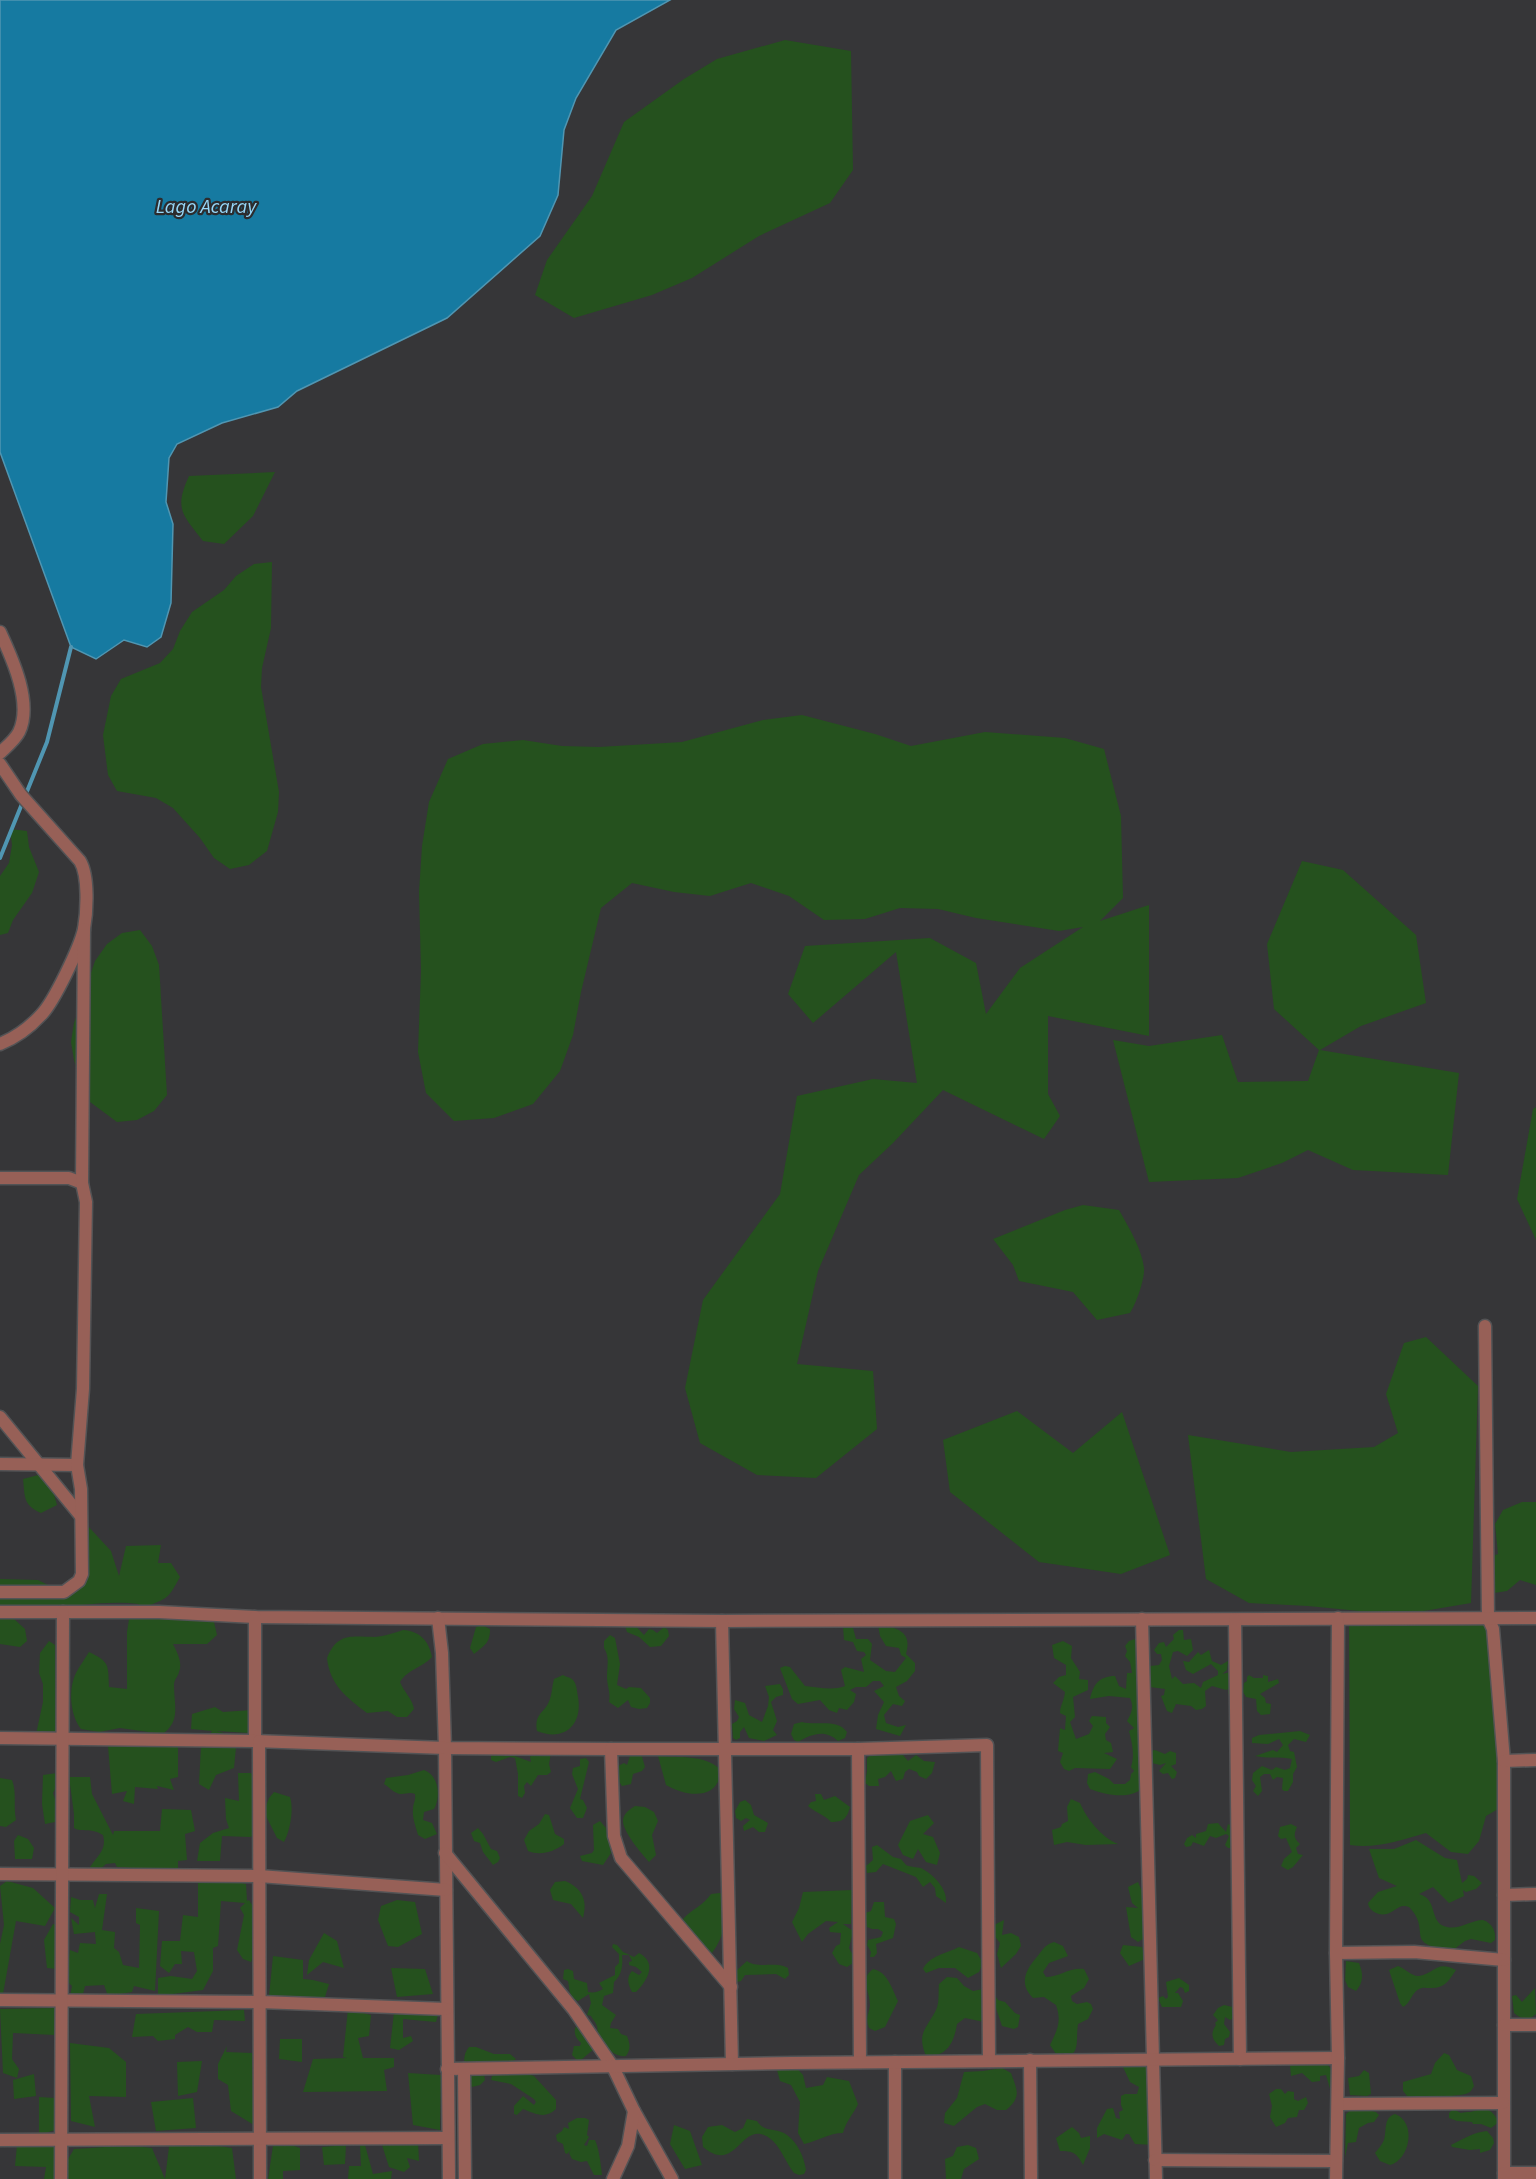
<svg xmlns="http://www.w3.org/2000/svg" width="1536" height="2179" font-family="'Source Sans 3',sans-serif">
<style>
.green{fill:#25511e}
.water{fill:#167aa1;stroke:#5096b2;stroke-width:1.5}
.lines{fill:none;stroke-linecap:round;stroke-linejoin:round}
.stream{stroke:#5096b2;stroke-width:4}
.minor-casing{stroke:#535355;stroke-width:15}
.minor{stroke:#976057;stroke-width:12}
.labels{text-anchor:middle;stroke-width:4.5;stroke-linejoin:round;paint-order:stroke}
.water-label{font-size:20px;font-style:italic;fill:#96d7f8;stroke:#2c2c2e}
</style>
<rect width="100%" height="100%" fill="#363638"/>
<g class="green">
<path d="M 785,40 L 851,51 L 853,170 L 830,203 L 759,236 L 692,278 L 652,295 L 574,318 L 535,295 L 547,260 L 592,196 L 624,122 L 684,79 L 717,59 Z"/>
<path d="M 275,472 L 253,516 L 224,544 L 203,541 C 182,514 174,509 189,476 Z"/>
<path d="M 272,562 L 271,628 L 262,668 L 261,687 L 279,792 L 278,812 L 267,851 L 249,865 L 230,869 L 214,858 L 200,838 L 173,808 L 156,798 L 117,791 L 108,775 L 103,735 L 111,696 L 121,679 L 160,663 L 173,649 L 180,631 L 192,612 L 224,590 L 236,576 L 254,564 Z"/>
<path d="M 802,715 L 875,734 L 911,746 L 985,732 L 1065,738 L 1104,749 L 1121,816 L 1123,898 L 1100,921 L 1149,905 L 1149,1036 L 1048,1016 L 1048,1094 L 1060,1116 L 1044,1139 L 943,1090 L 893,1143 L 859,1175 L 818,1271 L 797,1364 L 873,1371 L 877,1429 L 816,1478 L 757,1475 L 700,1443 L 685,1388 L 703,1300 L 780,1194 L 797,1096 L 873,1079 L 917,1083 L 896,952 L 813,1023 L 788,994 L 805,946 L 930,938 L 976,963 L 986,1014 L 1020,968 L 1083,927 L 1059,931 L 976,918 L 938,909 L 900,908 L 865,919 L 824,920 L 789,896 L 751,883 L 710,896 L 674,892 L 632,883 L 601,908 L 581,992 L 573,1035 L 560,1071 L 533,1104 L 494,1118 L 454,1121 L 426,1093 L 418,1052 L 421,971 L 419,892 L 422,846 L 429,802 L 448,759 L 483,744 L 523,740 L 562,746 L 599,747 L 682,742 L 763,720 Z"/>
<path d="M 10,829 L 27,831 L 29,847 L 39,872 L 32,893 L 13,920 L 8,933 L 0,935 L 0,876 L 9,863 L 12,845 Z"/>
<path d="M 1302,861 L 1343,870 L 1416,935 L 1426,1003 L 1361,1026 L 1320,1050 L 1459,1073 L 1448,1175 L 1353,1170 L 1308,1150 L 1282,1163 L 1238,1178 L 1149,1182 L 1113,1040 L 1149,1046 L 1222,1035 L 1238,1082 L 1308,1081 L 1319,1050 L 1274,1009 L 1267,944 Z"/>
<path d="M 140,930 L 152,946 L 159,965 L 167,1095 L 154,1111 L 137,1120 L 117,1122 L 86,1099 L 74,1060 L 71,1042 L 74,1023 L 95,961 L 107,944 L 122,933 Z"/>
<path d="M 1536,1107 L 1536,1240 L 1517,1199 L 1533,1109 Z"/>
<path d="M 1083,1205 L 1119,1210 C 1128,1226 1142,1249 1144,1268 C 1145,1279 1136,1304 1130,1313 L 1097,1320 L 1073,1292 L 1019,1281 L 1013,1265 L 993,1239 L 1065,1210 Z"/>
<path d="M 1426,1337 L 1478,1386 L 1471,1603 L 1400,1615 L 1308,1606 L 1249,1603 L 1206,1579 L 1188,1435 L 1291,1452 L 1374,1447 L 1398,1433 L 1386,1394 L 1404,1343 Z"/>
<path d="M 1017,1411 L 1073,1453 L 1122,1412 L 1170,1555 L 1121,1574 L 1039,1562 L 950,1492 L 943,1440 Z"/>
<path d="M 42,1474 L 52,1487 L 57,1505 L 41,1513 C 23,1505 25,1497 23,1479 Z"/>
<path d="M 1522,1502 L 1536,1502 L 1536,1585 L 1520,1580 L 1507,1591 L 1494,1593 L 1487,1580 L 1484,1559 L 1498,1554 L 1495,1524 L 1503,1510 Z"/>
<path d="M 87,1525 L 111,1551 L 119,1576 L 126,1546 L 161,1545 L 158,1563 L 171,1563 L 180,1577 C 168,1598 170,1597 148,1606 L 214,1622 L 217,1635 L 207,1644 L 173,1644 C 177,1652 183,1663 179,1672 C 178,1677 174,1679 174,1685 C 174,1706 181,1720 163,1734 L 120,1728 L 99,1732 L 81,1729 C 70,1715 68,1689 76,1673 C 80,1665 85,1659 89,1652 C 110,1662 108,1665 109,1687 L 127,1689 L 127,1632 L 130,1613 L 139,1604 C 110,1600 80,1606 51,1607 C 33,1607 18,1603 0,1606 L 0,1579 L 38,1580 L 64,1593 L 80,1579 Z"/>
<path d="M 0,1618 L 13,1618 L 25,1629 L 27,1641 L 20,1647 L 0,1644 Z"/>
<path d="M 632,1622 L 644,1635 L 649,1629 L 653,1630 L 657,1633 L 664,1627 L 668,1630 L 669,1636 L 661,1646 L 650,1647 L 639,1637 L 627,1632 L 625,1626 Z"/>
<path d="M 1499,1623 L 1498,1809 L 1486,1816 L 1479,1841 L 1468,1854 L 1451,1852 L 1426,1833 C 1401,1840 1376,1849 1350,1845 L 1349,1624 Z"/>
<path d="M 482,1625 L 490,1629 C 490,1643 485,1645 474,1654 L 470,1648 L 476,1627 Z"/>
<path d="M 878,1625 C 896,1627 913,1631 906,1654 L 915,1663 L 915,1671 L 907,1681 L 896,1687 L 899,1696 L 905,1701 L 902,1706 L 893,1704 L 884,1715 L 886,1723 L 898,1727 L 906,1725 L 900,1736 L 876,1729 L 878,1715 L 884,1702 L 874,1691 L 884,1686 L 880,1681 L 873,1681 L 866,1687 L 856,1687 L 850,1690 L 856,1694 L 854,1702 L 847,1710 L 839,1708 L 837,1713 L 829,1710 L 820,1700 L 798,1704 L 792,1699 L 780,1668 L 785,1666 L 790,1667 L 805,1686 C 818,1687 832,1691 845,1686 L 841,1670 L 845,1667 L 864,1672 L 861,1659 L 866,1655 L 864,1652 L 857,1651 L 853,1642 L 844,1640 L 843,1627 L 853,1628 L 856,1639 L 868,1639 L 872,1644 L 870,1660 L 886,1671 L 895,1672 L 906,1658 L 901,1655 L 899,1648 L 886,1646 L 880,1636 Z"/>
<path d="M 403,1630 C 420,1631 429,1641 432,1657 C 422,1668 408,1669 400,1682 C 404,1692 412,1698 414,1709 L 407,1717 L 397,1717 L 388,1711 L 367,1713 C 346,1697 330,1685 327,1658 C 338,1632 351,1637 375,1637 C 385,1636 394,1633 403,1630 Z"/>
<path d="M 1179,1630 L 1183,1630 L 1184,1640 L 1191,1639 L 1193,1650 L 1187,1656 L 1178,1651 L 1173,1652 L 1169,1666 L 1172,1679 L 1175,1676 L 1183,1684 L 1194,1683 L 1201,1688 L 1203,1682 L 1218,1675 L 1218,1671 L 1211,1664 L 1193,1674 L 1186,1670 L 1183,1661 L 1189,1662 L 1198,1652 L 1201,1655 L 1209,1650 L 1212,1661 L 1221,1665 L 1228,1661 L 1227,1670 L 1222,1674 L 1230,1672 L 1233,1694 L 1228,1694 L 1228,1689 L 1226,1690 L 1212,1686 L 1205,1691 L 1206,1706 L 1202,1709 L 1196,1710 L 1191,1706 L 1176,1704 L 1172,1713 L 1167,1711 L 1161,1696 L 1164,1695 L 1165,1689 L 1150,1687 L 1146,1670 L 1150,1666 L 1159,1665 L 1162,1660 L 1161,1654 L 1157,1654 L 1154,1650 L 1159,1643 L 1164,1642 L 1166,1647 L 1174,1639 L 1173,1635 Z"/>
<path d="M 610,1635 L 615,1638 L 620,1664 L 617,1685 L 626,1689 L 629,1687 L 641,1688 L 650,1698 L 650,1703 L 647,1708 L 639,1709 L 631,1707 L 628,1700 L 618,1708 L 609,1702 C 611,1693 607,1686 607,1677 C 607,1666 610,1657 604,1648 L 604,1641 Z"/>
<path d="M 1138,1638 L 1143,1788 C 1128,1800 1107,1795 1090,1789 L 1087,1783 L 1088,1774 L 1095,1772 L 1109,1779 L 1114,1784 L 1125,1784 L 1130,1780 L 1131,1774 L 1134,1771 L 1131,1767 C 1135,1755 1132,1743 1129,1731 L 1134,1728 L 1127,1721 C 1132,1712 1134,1707 1130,1698 L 1109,1696 L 1090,1699 C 1093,1685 1099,1676 1115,1676 L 1119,1686 L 1126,1689 L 1127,1673 L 1132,1673 L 1130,1662 L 1125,1656 L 1127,1651 L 1125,1646 L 1129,1641 Z"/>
<path d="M 49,1641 L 55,1645 L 56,1732 L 36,1734 L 43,1702 L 43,1684 L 39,1673 L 40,1653 Z"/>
<path d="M 1063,1641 L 1072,1646 L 1071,1658 L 1080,1672 L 1079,1679 L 1088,1680 L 1088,1690 L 1073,1697 L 1075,1717 L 1070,1722 L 1076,1739 L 1089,1734 L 1093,1726 L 1089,1721 L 1092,1716 L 1106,1717 L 1106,1723 L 1110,1727 L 1105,1734 L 1106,1740 L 1111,1743 L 1113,1752 L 1104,1753 L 1117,1759 L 1110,1769 L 1075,1768 L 1069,1771 L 1064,1769 L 1060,1762 L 1063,1753 L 1058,1751 L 1060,1728 L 1065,1730 L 1066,1716 L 1060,1713 C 1060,1706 1064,1701 1065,1692 L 1053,1683 L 1059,1677 L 1066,1675 L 1066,1665 L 1054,1658 L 1052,1645 Z"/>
<path d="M 563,1675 C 566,1677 569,1677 572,1679 C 577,1683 577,1692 578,1697 C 583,1725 564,1742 537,1731 C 534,1712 545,1714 550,1699 C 552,1693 552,1686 554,1679 Z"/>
<path d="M 1249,1675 L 1254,1678 L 1263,1678 L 1263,1675 L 1268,1676 L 1268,1682 L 1278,1679 L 1279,1683 L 1260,1694 L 1265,1698 L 1266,1703 L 1271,1704 L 1270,1714 L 1261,1715 L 1257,1711 L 1256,1699 L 1246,1697 L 1243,1692 L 1244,1683 L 1247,1681 L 1247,1677 Z"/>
<path d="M 780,1684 L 783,1689 L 783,1695 L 776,1697 L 771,1702 L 777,1721 L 773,1730 L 777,1735 L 764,1741 L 749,1738 L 744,1727 L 740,1732 L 740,1738 L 736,1740 L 733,1738 L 732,1724 L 737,1721 L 739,1717 L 734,1709 L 735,1700 L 745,1703 L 749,1715 L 762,1722 L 768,1706 L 769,1697 L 765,1686 Z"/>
<path d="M 215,1707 L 223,1712 L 252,1710 L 249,1733 L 217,1731 L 237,1737 L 234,1768 L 216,1775 L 209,1790 L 199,1784 L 201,1746 L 212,1731 L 191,1729 L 192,1714 Z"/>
<path d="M 802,1722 C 817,1726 837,1718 847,1732 L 845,1738 L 838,1741 C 825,1729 812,1734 798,1742 L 794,1740 L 791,1734 L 794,1724 Z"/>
<path d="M 1300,1731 L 1310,1735 L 1306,1742 L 1294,1739 L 1288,1745 L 1290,1751 L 1294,1752 L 1297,1767 L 1293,1774 L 1293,1782 L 1288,1791 L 1284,1791 L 1282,1789 L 1283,1778 L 1277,1777 L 1273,1780 L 1270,1774 L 1264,1774 L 1260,1777 L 1262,1791 L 1258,1796 L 1253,1791 L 1256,1786 L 1252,1780 L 1253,1773 L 1262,1766 L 1272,1770 L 1276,1767 L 1285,1770 L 1290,1768 L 1292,1759 C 1280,1756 1268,1759 1255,1756 L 1273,1750 L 1277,1752 L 1283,1745 L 1279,1739 L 1268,1744 L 1252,1743 L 1252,1738 L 1259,1735 Z"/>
<path d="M 178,1743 L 178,1777 L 170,1779 L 174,1790 L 157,1786 L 158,1789 L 135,1787 L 134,1804 L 123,1801 L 127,1791 L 112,1794 L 108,1746 Z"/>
<path d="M 536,1746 L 551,1753 L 549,1764 L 551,1772 L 547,1775 L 538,1775 L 531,1786 L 527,1782 L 524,1786 L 525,1793 L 522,1798 L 518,1796 L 518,1774 L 515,1758 L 510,1757 L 496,1762 L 491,1760 L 491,1753 L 519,1752 L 515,1756 L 531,1762 L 530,1757 Z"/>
<path d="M 878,1749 L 898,1749 L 908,1761 L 916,1755 L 924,1761 L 935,1762 L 932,1773 L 926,1779 L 919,1776 L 917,1772 L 909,1769 L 905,1772 L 903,1779 L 896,1781 L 891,1771 L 885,1777 L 878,1779 L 879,1786 L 869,1786 L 865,1783 L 867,1771 L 867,1758 Z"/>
<path d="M 1155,1750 L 1165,1754 L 1170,1751 L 1176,1753 L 1176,1764 L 1171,1766 L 1177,1772 L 1175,1778 L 1172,1779 L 1168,1773 L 1163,1774 L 1159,1771 L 1166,1763 L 1160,1765 L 1148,1762 L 1150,1751 Z"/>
<path d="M 635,1753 L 641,1753 L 645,1767 L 642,1771 L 633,1774 L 631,1784 L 622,1786 L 618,1780 L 616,1767 L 624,1763 L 627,1765 L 630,1756 Z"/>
<path d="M 658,1756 C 678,1758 704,1754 720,1769 C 721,1801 686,1797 666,1785 Z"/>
<path d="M 586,1758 L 589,1762 L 580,1799 L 583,1800 L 587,1808 L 583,1818 L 577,1818 L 570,1808 L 578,1789 L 572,1774 L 573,1768 L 580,1766 L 580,1759 Z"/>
<path d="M 424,1770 C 439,1775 441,1797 434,1809 L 424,1812 L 423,1820 L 432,1823 L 437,1834 L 425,1839 L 418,1835 C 416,1827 412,1818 413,1809 C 413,1803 416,1801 415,1794 C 409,1792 407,1794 401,1794 C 395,1794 389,1787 384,1784 L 386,1778 L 408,1775 Z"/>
<path d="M 57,1773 L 57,1785 L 53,1793 L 58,1808 L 55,1822 L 45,1824 L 42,1804 L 43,1775 Z"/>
<path d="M 238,1773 L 251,1773 L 264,1791 L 264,1811 L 269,1798 L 274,1792 L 290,1797 C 294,1809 290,1831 284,1842 L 277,1838 L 265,1814 L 265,1832 L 250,1837 L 222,1836 L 220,1861 L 197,1861 L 200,1843 L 213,1833 L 229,1828 L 226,1819 L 225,1798 L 239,1801 Z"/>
<path d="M 69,1777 L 90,1777 L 92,1794 L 113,1835 L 114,1831 L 160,1831 L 162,1809 L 191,1810 L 195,1831 L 185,1834 L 187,1860 L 178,1861 L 178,1871 L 117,1867 L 115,1863 L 106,1864 L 97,1872 L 90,1867 C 98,1855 107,1850 103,1835 C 90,1827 82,1833 74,1828 L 74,1814 Z"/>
<path d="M 0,1778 L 12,1780 C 17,1793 13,1805 16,1820 L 6,1827 L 0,1826 Z"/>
<path d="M 815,1794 L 821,1794 L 824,1800 L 835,1796 L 850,1807 C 847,1818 844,1822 831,1822 C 825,1815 816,1813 808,1806 L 811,1802 L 816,1801 Z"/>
<path d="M 1071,1799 L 1080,1803 C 1087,1819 1101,1837 1118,1844 L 1086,1845 L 1067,1842 L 1054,1845 L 1052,1830 L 1061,1827 L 1062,1824 L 1068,1821 L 1067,1807 Z"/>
<path d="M 745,1800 L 751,1805 L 754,1815 L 768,1823 L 765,1832 L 759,1832 L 753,1827 L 744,1831 L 743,1826 L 750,1820 L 746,1818 L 741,1821 L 736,1818 L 735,1811 L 740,1802 Z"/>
<path d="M 635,1806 L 645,1807 L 654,1812 L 658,1821 L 652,1835 L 656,1855 L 649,1862 C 642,1854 622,1831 623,1820 C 624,1813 630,1809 635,1806 Z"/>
<path d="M 545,1814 L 549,1815 L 555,1834 L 564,1839 L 564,1844 C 554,1852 540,1856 528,1851 L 524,1840 L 529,1831 L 539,1824 Z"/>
<path d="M 928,1815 L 934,1823 L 923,1834 L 933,1837 L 940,1853 L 937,1865 L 926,1862 L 918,1849 L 913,1859 L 903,1855 L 898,1845 L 910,1821 Z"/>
<path d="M 600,1821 L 606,1828 L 611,1853 L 603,1865 L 582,1861 L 580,1856 L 592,1853 L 594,1850 L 593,1825 Z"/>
<path d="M 1218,1823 L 1226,1832 L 1228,1824 L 1234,1827 L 1235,1848 L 1228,1848 L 1225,1845 L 1229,1836 L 1226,1834 L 1216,1838 L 1210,1836 L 1204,1846 L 1193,1842 L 1191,1846 L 1186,1847 L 1184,1844 L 1187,1838 L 1192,1835 L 1196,1838 L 1196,1834 L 1206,1831 L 1208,1824 Z"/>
<path d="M 1291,1824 L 1297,1827 C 1294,1834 1293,1838 1300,1844 L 1296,1848 L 1298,1854 L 1303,1855 L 1293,1867 L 1288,1870 L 1281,1866 L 1284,1859 L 1292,1852 L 1286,1838 L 1281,1839 L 1278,1836 L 1280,1827 Z"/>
<path d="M 478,1828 L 483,1834 L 491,1849 L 497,1851 L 500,1858 L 498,1862 L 493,1865 L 483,1852 L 480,1843 L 474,1841 L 471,1833 Z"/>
<path d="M 18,1835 L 28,1839 L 34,1848 L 32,1859 L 15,1859 L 14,1841 Z"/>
<path d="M 1416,1840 L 1445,1858 L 1457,1860 L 1462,1883 L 1467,1879 L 1468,1875 L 1474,1876 L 1482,1883 L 1476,1889 L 1466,1892 L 1463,1890 L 1464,1896 L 1449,1903 L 1433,1887 L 1419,1894 C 1439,1899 1428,1923 1447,1927 C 1459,1930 1471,1920 1483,1920 C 1492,1923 1496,1931 1495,1940 L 1491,1943 L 1471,1939 L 1465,1941 L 1453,1950 C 1401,1945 1433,1931 1409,1907 C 1399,1903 1396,1911 1387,1914 C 1378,1916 1369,1911 1368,1903 L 1378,1892 L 1397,1886 L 1379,1878 L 1369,1849 L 1394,1849 Z"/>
<path d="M 877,1845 L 893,1857 L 901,1859 L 906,1865 C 910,1867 917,1867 921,1868 C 933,1874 948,1889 946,1903 L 936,1896 L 935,1888 L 930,1882 L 923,1887 L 916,1877 L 883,1864 L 876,1872 L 867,1873 L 866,1866 L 873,1860 L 872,1847 Z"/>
<path d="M 7,1881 L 33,1888 L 55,1908 L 45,1926 L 16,1921 L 3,1994 L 0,1994 L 0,1944 L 4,1925 L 0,1886 Z"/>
<path d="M 565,1881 C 582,1888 588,1900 583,1918 L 571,1904 L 553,1900 L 550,1890 L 555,1882 Z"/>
<path d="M 237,1882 L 246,1884 L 247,1901 L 249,1900 L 254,1908 L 252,1933 L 255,1952 L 251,1962 L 243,1959 L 237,1950 L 244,1915 L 240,1908 L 245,1903 L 221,1901 L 218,1946 L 213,1948 L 213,1971 L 203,1990 L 158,1996 L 158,1978 L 171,1976 L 192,1979 L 197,1971 L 194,1952 L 181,1951 L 182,1964 L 175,1964 L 169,1973 L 160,1966 L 162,1941 L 180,1941 L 183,1915 L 198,1917 L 198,1883 Z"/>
<path d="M 1138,1882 L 1144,1896 L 1143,1939 L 1138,1942 L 1131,1937 L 1126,1907 L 1138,1908 L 1132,1903 L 1128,1887 Z"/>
<path d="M 852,1890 L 851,1924 L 843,1924 L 853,1931 L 849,1948 L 856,1961 L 847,1967 L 839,1964 L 832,1953 L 836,1946 L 840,1944 L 841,1933 L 830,1932 L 829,1928 L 838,1922 L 826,1921 L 808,1934 L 802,1942 L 792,1922 L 799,1908 L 803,1892 Z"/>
<path d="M 720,1893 L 727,1900 C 725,1921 725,1936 712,1953 C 697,1939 690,1944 683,1919 C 692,1909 703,1906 711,1894 Z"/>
<path d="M 99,1894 L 107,1894 L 102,1930 L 115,1932 L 114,1948 L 119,1952 L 123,1965 L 139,1968 L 140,1925 L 136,1923 L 136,1908 L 159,1911 L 155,1991 L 134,1986 L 132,1992 L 108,1996 L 104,1985 L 85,1986 L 82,1998 L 70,1996 L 72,1986 L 66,1980 L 70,1950 L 78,1953 L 80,1943 L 96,1944 L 95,1932 L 74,1934 L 71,1918 L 79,1925 L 79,1917 L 70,1912 L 71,1897 L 80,1900 L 93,1900 L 95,1908 Z"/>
<path d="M 397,1900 L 415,1902 L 422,1934 L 398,1947 L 388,1946 L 378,1920 L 381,1906 Z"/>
<path d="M 874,1902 L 884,1902 L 885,1917 L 894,1919 L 896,1924 L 893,1938 L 876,1944 L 877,1953 L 874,1957 L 870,1957 L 871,1952 L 867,1945 L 868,1940 L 881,1937 L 883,1932 L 878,1929 L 872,1929 L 867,1927 L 865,1913 L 871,1911 Z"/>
<path d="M 1004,1920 L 1002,1935 L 1011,1933 L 1019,1937 L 1021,1946 L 1016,1954 L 1001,1968 L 997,1954 L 1000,1943 L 993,1934 L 994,1925 Z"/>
<path d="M 53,1924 L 67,1927 L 57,1969 L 47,1968 L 44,1940 Z"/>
<path d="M 324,1933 L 337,1941 L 344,1968 L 323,1962 L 307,1975 L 309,1960 Z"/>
<path d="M 1054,1942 L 1063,1946 L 1068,1956 L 1049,1963 L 1043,1972 L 1046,1977 C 1059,1977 1070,1967 1084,1969 L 1089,1979 L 1084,1988 L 1071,1996 L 1072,2001 L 1077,2004 L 1087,2002 L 1091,2004 L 1093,2009 L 1088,2019 L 1078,2024 C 1075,2041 1083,2061 1056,2054 L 1050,2045 C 1057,2030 1062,2022 1056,2005 L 1044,1997 L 1033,1998 C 1019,1984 1025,1971 1036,1958 C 1042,1951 1044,1945 1054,1942 Z"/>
<path d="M 613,1944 L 617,1945 L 623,1952 L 634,1957 L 639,1953 C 658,1963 647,1981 636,1992 L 632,1992 C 628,1984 626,1978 632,1971 L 639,1975 L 642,1972 L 636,1967 L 629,1965 L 629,1962 L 632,1961 L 629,1955 L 622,1955 C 623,1965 622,1975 614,1982 L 613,1993 L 604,1996 L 602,2005 L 616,2015 L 611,2023 L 610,2028 L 618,2029 L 621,2034 L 627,2036 C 630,2044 631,2049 626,2056 C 614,2058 602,2044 598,2033 C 597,2030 598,2027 596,2024 C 595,2021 592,2019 591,2016 L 587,2015 L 591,2003 L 589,1994 L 578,2001 C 568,1996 570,1990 568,1981 L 563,1979 L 564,1970 L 568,1969 L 573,1971 L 574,1979 L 587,1983 L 588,1992 C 594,1993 598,1992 603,1989 L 599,1983 L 615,1975 L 615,1967 L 619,1963 L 619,1954 L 612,1947 Z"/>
<path d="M 1123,1945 L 1142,1947 L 1145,1959 L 1129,1966 L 1120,1953 Z"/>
<path d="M 959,1947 L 977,1953 L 983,1963 L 979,1972 L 968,1978 L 955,1968 L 939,1968 L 926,1973 L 923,1969 C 929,1956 947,1953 959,1947 Z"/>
<path d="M 273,1956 L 303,1960 L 303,1979 L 313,1980 L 329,1984 L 324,2000 L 269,1996 Z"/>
<path d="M 747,1961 C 757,1969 776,1961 788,1968 L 789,1975 L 785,1979 L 776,1974 L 745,1975 L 741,1981 L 737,1982 L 737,1970 Z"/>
<path d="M 1346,1961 L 1359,1963 C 1363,1973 1364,1982 1356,1991 L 1348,1987 L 1345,1980 Z"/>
<path d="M 1398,1966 C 1404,1968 1413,1977 1419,1976 C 1436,1973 1436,1960 1456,1970 C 1448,1982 1444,1989 1429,1988 C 1426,1988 1423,1987 1419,1989 C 1411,1993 1411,2003 1403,2007 L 1400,2003 L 1389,1970 Z"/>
<path d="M 391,1968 L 425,1969 L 433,1994 L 397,1997 Z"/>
<path d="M 873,1969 C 888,1972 892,1989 898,2001 L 885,2027 L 875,2031 L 869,2028 C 865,2016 869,2015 870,2005 C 870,1991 859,1979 873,1969 Z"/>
<path d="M 947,1977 L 957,1978 L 964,1986 L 973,1991 L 983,1989 L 992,1991 L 998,2000 L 1005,2002 L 1015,2013 L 1020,2015 L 1018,2027 L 1014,2029 L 1002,2026 L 996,2008 L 992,2017 L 984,2022 L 965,2018 L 957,2024 C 954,2043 947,2057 926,2056 C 917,2034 925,2030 935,2012 C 940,2004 938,1993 939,1984 Z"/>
<path d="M 1179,1978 L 1189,1985 L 1189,1991 L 1185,1993 L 1183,1988 L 1180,1987 L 1175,1993 L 1178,1993 L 1183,2001 L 1181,2007 L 1162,2007 L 1158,1998 L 1163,1996 L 1166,1999 L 1168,1997 L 1166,1982 Z"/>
<path d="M 1535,1988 L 1536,2014 C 1529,2021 1521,2019 1514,2013 L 1512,1996 L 1516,1995 L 1522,2002 Z"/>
<path d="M 1224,2005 L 1237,2008 L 1234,2018 L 1230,2020 L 1225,2017 L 1224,2024 L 1230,2032 L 1229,2037 L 1225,2039 L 1224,2045 L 1219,2046 C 1212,2039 1210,2034 1216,2025 L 1215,2023 L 1218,2020 L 1213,2015 L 1218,2008 Z"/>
<path d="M 55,2008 L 55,2035 L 13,2033 L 12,2059 L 19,2069 L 17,2078 L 3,2073 L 0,2009 Z"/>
<path d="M 348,2009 L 371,2015 L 369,2036 L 358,2038 L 363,2058 L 394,2058 L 394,2067 L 384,2070 L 387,2091 L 303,2092 L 313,2059 L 347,2058 L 343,2057 Z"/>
<path d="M 244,2010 L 245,2021 L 214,2020 L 212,2032 L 197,2032 L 188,2027 L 175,2035 L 175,2039 L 158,2041 L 153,2036 L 132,2037 L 136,2014 Z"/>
<path d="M 394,2012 L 438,2015 L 436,2022 L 403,2019 L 403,2038 L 411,2036 L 413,2041 L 399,2050 L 390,2048 Z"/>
<path d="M 580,2024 L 597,2048 C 589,2051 586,2058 578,2061 L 572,2055 L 574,2046 L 580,2046 L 581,2043 C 576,2038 574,2035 575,2028 Z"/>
<path d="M 280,2039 L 302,2039 L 302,2062 L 279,2059 Z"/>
<path d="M 70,2043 L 109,2048 L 126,2062 L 126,2097 L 89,2096 L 95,2127 L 71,2121 Z"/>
<path d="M 227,2046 L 226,2052 L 252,2053 L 254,2125 L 231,2111 L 228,2085 L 218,2079 L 218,2064 Z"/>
<path d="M 469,2047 L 476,2047 L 494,2054 L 510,2054 L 516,2059 L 513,2061 L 494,2061 L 482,2063 L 485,2080 L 480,2085 L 472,2087 L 468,2084 C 466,2072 460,2057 469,2047 Z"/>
<path d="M 1444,2053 L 1449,2055 L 1457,2070 L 1471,2076 L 1474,2086 C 1472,2089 1471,2092 1468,2093 C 1463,2096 1414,2100 1410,2098 C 1407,2097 1406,2094 1403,2091 L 1403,2082 L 1431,2074 L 1435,2063 Z"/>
<path d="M 1134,2059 L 1140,2066 L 1146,2066 L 1151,2074 L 1155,2145 L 1135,2144 L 1129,2134 L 1126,2134 L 1122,2140 L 1104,2134 L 1097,2138 L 1097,2128 L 1107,2109 L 1113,2108 L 1116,2118 L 1120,2119 L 1119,2112 L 1123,2110 L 1121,2105 L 1121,2096 L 1125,2094 L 1137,2094 L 1139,2087 L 1130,2082 L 1122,2065 Z"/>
<path d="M 202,2061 L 197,2092 L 178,2096 L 177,2062 Z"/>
<path d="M 1292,2061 L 1327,2064 L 1332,2070 L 1335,2093 L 1331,2092 L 1326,2075 L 1320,2076 L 1320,2081 L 1312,2082 L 1302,2073 L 1291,2076 L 1290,2065 Z"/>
<path d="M 792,2063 L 803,2075 L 806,2088 L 823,2085 L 827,2077 L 849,2081 L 858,2104 C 853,2115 846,2121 843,2133 C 829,2133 818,2141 804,2144 L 798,2133 L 800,2102 L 791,2085 L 780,2081 L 777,2070 Z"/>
<path d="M 1002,2068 L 1011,2073 C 1017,2090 1022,2097 1006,2110 L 997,2110 L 985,2104 L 977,2107 L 954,2126 L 944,2123 L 945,2113 L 957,2098 L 964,2072 L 983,2071 Z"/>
<path d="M 1364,2070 L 1369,2073 L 1371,2094 L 1367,2096 L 1350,2095 L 1348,2078 L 1359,2076 Z"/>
<path d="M 519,2071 L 534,2076 L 556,2100 L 556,2109 C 545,2120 534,2113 523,2109 L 517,2115 L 514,2114 L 514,2106 L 523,2096 L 534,2105 L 536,2102 L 534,2099 L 511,2084 L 491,2080 L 492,2076 Z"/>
<path d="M 408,2073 L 441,2075 L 440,2130 L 413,2125 Z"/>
<path d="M 34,2074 L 36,2096 L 14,2099 L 13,2080 Z"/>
<path d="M 1276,2089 L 1281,2089 L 1285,2094 L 1288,2091 L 1294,2092 L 1294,2099 L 1298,2101 L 1306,2097 L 1308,2103 L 1304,2110 L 1299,2110 L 1297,2117 L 1288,2118 L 1285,2123 L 1276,2127 L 1270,2117 L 1272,2106 L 1269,2094 Z"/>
<path d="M 39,2097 L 55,2098 L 55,2130 L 39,2135 Z"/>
<path d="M 193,2098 L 196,2128 L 156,2131 L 151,2102 Z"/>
<path d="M 1360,2108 L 1376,2112 L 1379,2115 L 1374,2122 L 1368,2123 L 1359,2128 L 1356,2142 L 1348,2143 L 1345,2157 L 1346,2114 L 1352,2109 Z"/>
<path d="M 1453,2109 L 1461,2113 C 1464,2112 1467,2112 1470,2112 C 1485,2108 1490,2106 1499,2122 L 1491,2128 L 1481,2124 L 1473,2124 L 1472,2122 L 1457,2121 L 1449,2118 L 1449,2113 Z"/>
<path d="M 1395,2114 C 1417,2122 1410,2160 1390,2165 L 1380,2161 L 1375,2153 C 1378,2149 1382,2145 1384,2140 C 1387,2130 1383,2118 1395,2114 Z"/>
<path d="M 577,2118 L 585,2118 L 589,2120 L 587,2135 L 589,2137 L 584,2145 L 587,2146 L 589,2140 L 595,2140 C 599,2148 601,2166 602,2175 L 594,2175 L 587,2161 L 581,2162 L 572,2159 L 569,2153 L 571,2150 L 567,2154 L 565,2153 L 563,2144 L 557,2141 L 556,2135 L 562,2131 L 564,2127 L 569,2129 L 568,2123 Z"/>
<path d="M 747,2119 L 757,2121 C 764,2133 777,2127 787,2135 C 798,2143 804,2157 806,2170 L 804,2174 L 799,2175 L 794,2173 C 786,2163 782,2150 773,2141 C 741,2113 739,2177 703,2147 L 702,2137 L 708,2127 L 722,2125 L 735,2132 L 743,2128 Z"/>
<path d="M 674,2125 L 690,2131 L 702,2165 L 685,2169 L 670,2144 Z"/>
<path d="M 1072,2127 L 1079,2133 L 1081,2138 L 1090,2136 L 1090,2148 L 1083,2165 C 1077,2153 1073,2151 1060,2151 L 1056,2138 Z"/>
<path d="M 1487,2131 L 1493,2138 L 1494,2143 L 1490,2150 L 1480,2153 L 1480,2149 L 1470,2150 L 1452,2147 L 1451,2145 C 1463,2139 1474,2132 1487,2131 Z"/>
<path d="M 170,2139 L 232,2148 L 236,2179 L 62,2179 L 61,2171 L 74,2149 C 101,2148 125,2144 152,2148 L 165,2179 Z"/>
<path d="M 274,2139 L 300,2148 L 300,2170 L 283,2171 L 283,2179 L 268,2179 Z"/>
<path d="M 418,2141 L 419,2161 L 407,2158 L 410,2167 L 404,2172 L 389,2167 L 382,2145 Z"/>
<path d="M 360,2144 L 365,2145 L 373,2174 L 392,2171 L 391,2179 L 348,2179 L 349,2166 L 361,2166 Z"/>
<path d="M 17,2145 L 54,2145 L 56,2179 L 44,2179 L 46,2167 L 15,2166 Z"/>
<path d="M 346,2145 L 345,2164 L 324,2165 L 322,2147 Z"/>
<path d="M 968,2145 L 976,2148 L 979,2159 L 964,2169 L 961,2179 L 946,2179 L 945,2159 L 953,2156 L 957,2147 Z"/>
</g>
<path class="water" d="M 0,0 L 670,0 L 616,30 L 576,98 L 564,130 L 558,195 L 540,236 L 447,318 L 297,391 L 278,407 L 222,423 L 177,444 L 169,458 L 166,502 L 173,524 L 171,603 L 161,637 L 147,647 L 124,640 L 96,659 L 71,647 L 0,452 Z"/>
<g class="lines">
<path class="stream" d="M 0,858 L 47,742 L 71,647"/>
<g class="minor-casing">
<g id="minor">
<path d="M 0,632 C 12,658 33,703 19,732 C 15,740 6,747 0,753"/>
<path d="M 0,764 L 21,795 L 80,861 C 89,876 87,912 84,929 C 80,947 54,1002 41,1015 C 30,1027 15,1038 0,1044"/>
<path d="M 0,1178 L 69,1178 L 82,1183"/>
<path d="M 1485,1326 L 1488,1618 L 1493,1629 L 1504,1761 L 1504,2179"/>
<path d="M 0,1417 L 80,1515"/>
<path d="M 0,1464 L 77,1465"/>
<path d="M 0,1592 L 64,1592 L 79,1581 L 82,1574 L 81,1489 L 77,1465 L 83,1389 L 86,1202 L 82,1183 L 84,929"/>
<path d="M 0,1612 L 159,1612 L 255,1617 L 722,1621 L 1536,1618"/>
<path d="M 255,1617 L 255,1741"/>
<path d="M 438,1618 L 442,1653 L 445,1748 L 449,2179"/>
<path d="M 1142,1619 L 1156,2179"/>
<path d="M 1235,1620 L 1240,2059"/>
<path d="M 722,1621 L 732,2064"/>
<path d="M 0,1738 L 255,1741 L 445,1748 L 611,1749 L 858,1749 L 987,1745 L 989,2061"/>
<path d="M 259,1741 L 260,2179"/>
<path d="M 611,1749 L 614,1836 L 621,1858 L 731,1987"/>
<path d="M 858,1749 L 860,2062"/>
<path d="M 1504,1761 L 1536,1760"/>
<path d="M 445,1853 L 574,2010 L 613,2067 L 634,2111 L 672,2179"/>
<path d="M 0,1874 L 259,1876 L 446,1890"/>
<path d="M 1504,1895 L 1536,1894"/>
<path d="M 1336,1953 L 1414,1952 L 1504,1960"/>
<path d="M 0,2000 L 260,2002 L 446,2009"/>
<path d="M 1504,2025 L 1536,2025"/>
<path d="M 1030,2060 L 1031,2179"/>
<path d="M 895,2062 L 895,2179"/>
<path d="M 447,2069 L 792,2063 L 1338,2058"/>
<path d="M 464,2069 L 465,2179"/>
<path d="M 1338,2104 L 1503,2103"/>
<path d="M 0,2140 L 448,2138"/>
<path d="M 1155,2160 L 1336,2161"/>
<path d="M 1504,2173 L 1536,2173"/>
<path d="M 61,2179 L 63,1612"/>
<path d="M 613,2179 L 628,2146 L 634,2111"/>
<path d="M 1336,2179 L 1338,2058 L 1336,1953 L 1338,1618"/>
</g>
</g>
<use href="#minor" class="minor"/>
</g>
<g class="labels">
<g class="water-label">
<text x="206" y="213">Lago Acaray</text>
</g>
</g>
</svg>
